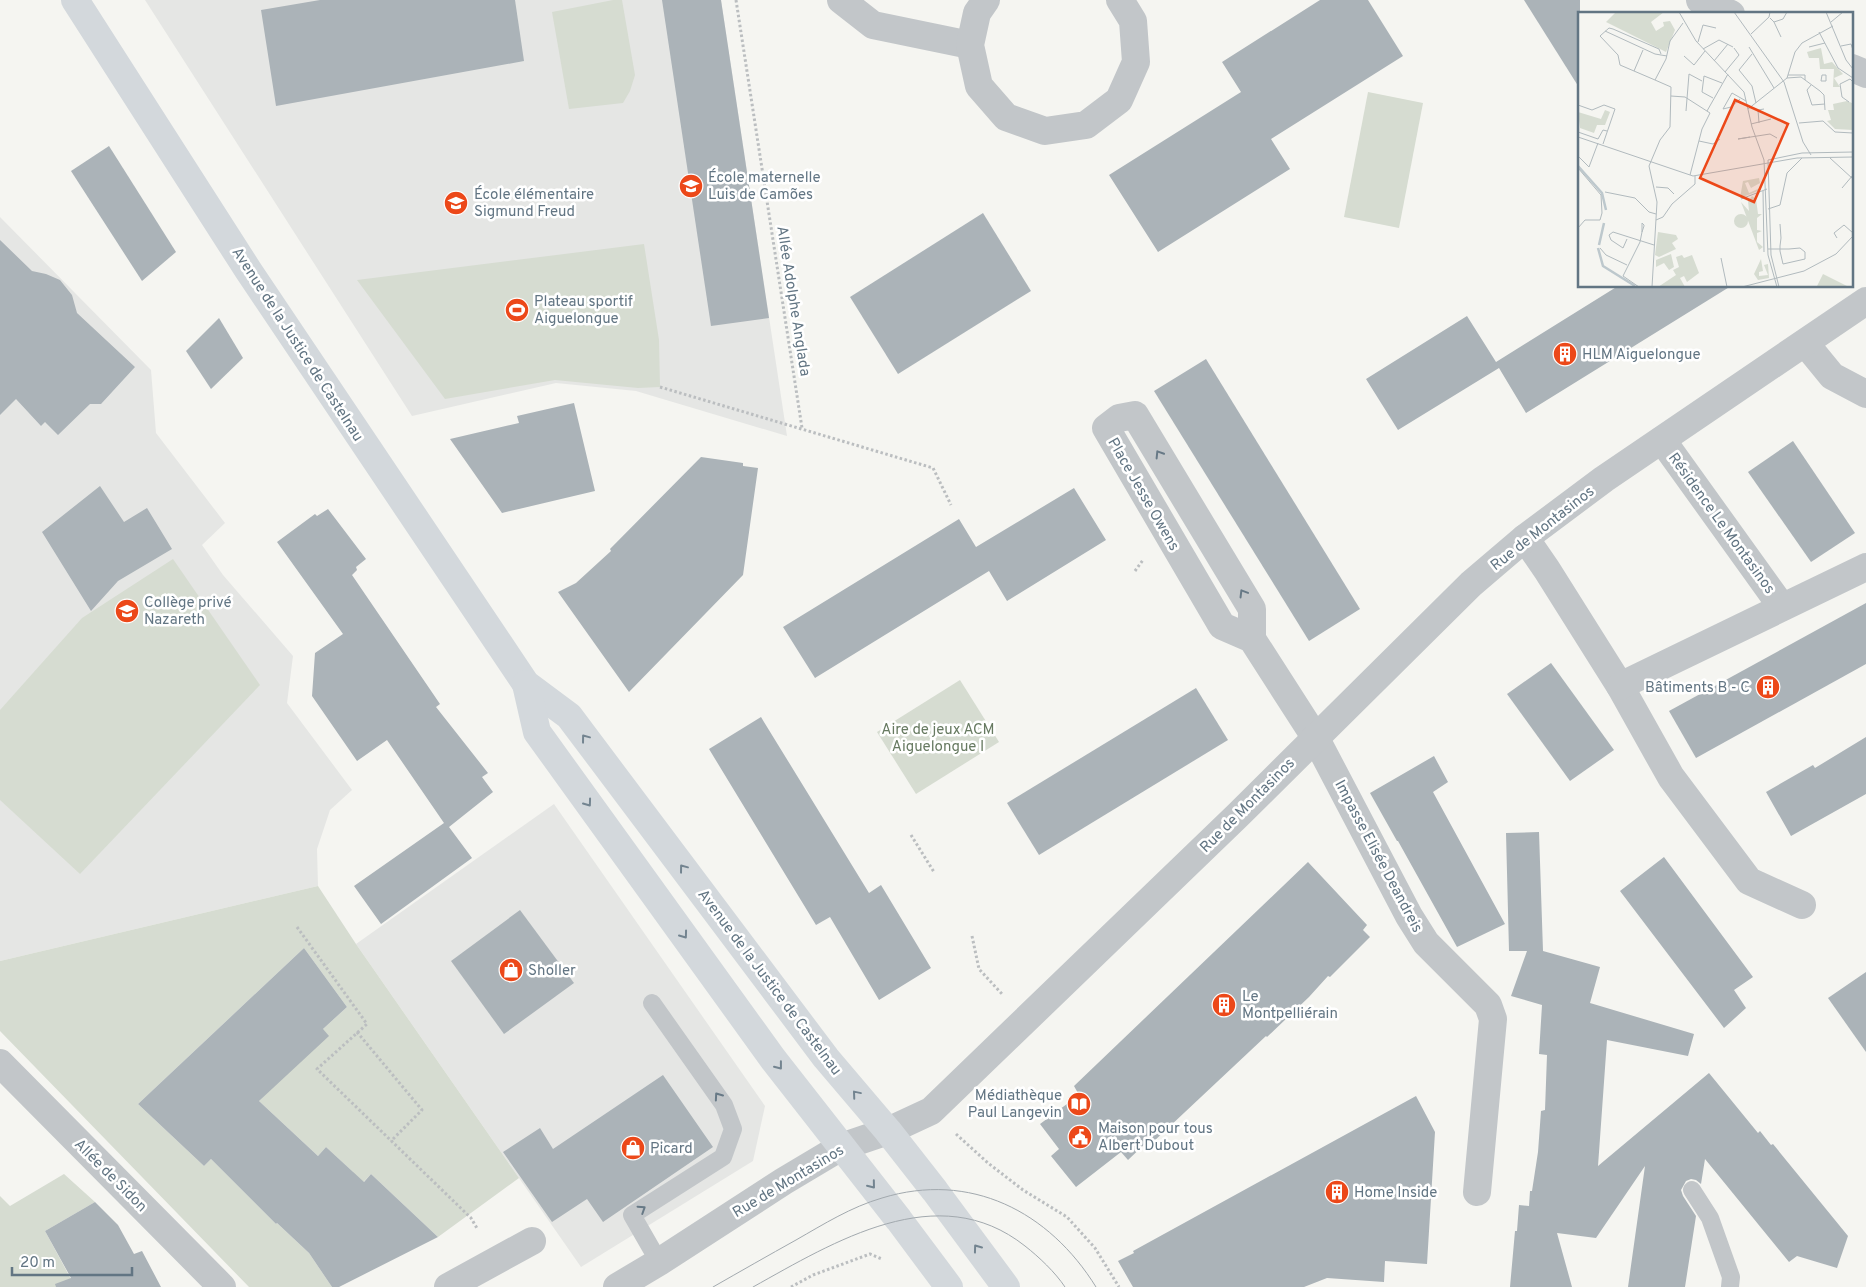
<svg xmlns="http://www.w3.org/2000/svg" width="1866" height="1287" font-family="Overpass,sans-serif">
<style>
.built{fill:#e5e6e4}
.green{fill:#d6dcd1}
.building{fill:#abb3b8}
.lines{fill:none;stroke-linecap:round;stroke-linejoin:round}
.path{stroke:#bbbec0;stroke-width:3;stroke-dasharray:2.5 2.5;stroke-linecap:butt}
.lane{stroke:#c2c6c9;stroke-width:18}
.street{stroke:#c2c6c9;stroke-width:28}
.primary{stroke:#d3d8dc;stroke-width:28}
.tram{stroke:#a2a9ae;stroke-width:1}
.oneway{stroke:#677986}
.oneway2{stroke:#738490}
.labels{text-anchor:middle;stroke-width:5;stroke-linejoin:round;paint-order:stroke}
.poi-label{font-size:15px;fill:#627583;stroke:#fff;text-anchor:start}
.street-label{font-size:15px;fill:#627583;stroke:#fff}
.park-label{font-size:15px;fill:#677a61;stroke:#fff}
.inset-river{fill:none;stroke:#bdc8cd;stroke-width:2.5}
.inset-road{fill:none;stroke:#b1babe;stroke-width:1}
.view{fill:#ec4819;fill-opacity:0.15;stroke:#ec4819;stroke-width:2.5}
.inset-edge{fill:none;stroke:#627583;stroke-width:2.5}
</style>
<rect width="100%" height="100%" fill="#f5f5f1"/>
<g class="built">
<path d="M 145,0 L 721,0 L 787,436 L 636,391 L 556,383 L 412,416 Z"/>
<path d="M 0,217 L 151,370 L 156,433 L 225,523 L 202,545 L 223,575 L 293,656 L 287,703 L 352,790 L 330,810 L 317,849 L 318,886 L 0,961 Z"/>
<path d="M 554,804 L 765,1106 L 753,1161 L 581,1267 L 356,944 Z"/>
</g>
<g class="green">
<path d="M 613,0 L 622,0 L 635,75 L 630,91 L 623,103 L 569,109 L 552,12 Z"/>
<path d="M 1368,92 L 1423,103 L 1399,228 L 1344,217 Z"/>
<path d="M 644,244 L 659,340 L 660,387 L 638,388 L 555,380 L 445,399 L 357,280 Z"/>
<path d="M 173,559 L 260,685 L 80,874 L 0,800 L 0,710 L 82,618 Z"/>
<path d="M 960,680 L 999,742 L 916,794 L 877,732 Z"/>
<path d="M 318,886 L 356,944 L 519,1178 L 438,1237 L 371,1174 L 355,1191 L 353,1172 L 326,1147 L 318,1156 L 259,1101 L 323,1029 L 347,1007 L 304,948 L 138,1104 L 204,1166 L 211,1159 L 276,1224 L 277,1223 L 309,1253 L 332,1287 L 249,1287 L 0,1031 L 0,961 Z"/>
<path d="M 64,1174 L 95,1202 L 45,1231 L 72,1281 L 67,1287 L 0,1287 L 0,1196 L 10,1206 Z"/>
</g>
<g class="building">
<path d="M 320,0 L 515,0 L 524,61 L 276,106 L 261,10 Z"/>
<path d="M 662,0 L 721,0 L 769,318 L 711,326 Z"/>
<path d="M 1320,0 L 1368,0 L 1403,56 L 1271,139 L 1290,169 L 1158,252 L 1109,175 L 1241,92 L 1222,62 Z"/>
<path d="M 1524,0 L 1580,0 L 1580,89 Z"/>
<path d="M 109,146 L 176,252 L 142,281 L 71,171 Z"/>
<path d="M 983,213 L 1031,291 L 898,374 L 850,297 Z"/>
<path d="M 0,240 L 32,271 L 46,274 L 60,280 L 72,295 L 77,313 L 135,367 L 101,404 L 90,404 L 58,435 L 45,422 L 41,426 L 16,399 L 0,415 Z"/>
<path d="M 1618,286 L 1731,286 L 1526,413 L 1499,368 L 1398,430 L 1366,379 L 1467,316 L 1496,362 Z"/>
<path d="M 219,318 L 243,358 L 211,389 L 186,351 Z"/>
<path d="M 1206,359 L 1360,609 L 1309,641 L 1154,391 Z"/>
<path d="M 574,403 L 595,491 L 502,513 L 450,439 L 519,423 L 517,416 Z"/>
<path d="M 1793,441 L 1855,533 L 1811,562 L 1748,472 Z"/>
<path d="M 701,457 L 743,463 L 743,466 L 758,468 L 743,575 L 629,692 L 558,592 L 576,583 L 611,551 L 610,549 Z"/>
<path d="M 100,486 L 124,522 L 147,508 L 172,549 L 118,581 L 91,611 L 42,532 Z"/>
<path d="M 1074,488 L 1106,540 L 1007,601 L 989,571 L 815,678 L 783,627 L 959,519 L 976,547 Z"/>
<path d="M 328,509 L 366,559 L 356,567 L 357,570 L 352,575 L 440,704 L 436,707 L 488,773 L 482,777 L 493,792 L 449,827 L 472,858 L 381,924 L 354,886 L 444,823 L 387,740 L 357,761 L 312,696 L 315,653 L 343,634 L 277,542 L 315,514 L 317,516 Z"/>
<path d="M 1866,603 L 1866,664 L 1696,758 L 1669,711 Z"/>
<path d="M 1551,663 L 1614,750 L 1570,781 L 1507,694 Z"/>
<path d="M 1196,688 L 1228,740 L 1039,855 L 1007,803 Z"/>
<path d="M 761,717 L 869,893 L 881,885 L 931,968 L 879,1000 L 830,917 L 816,925 L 709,749 Z"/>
<path d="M 1866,737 L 1866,794 L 1791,836 L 1766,792 L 1813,765 L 1815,768 Z"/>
<path d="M 1434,756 L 1448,782 L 1433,792 L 1505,924 L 1457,947 L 1398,841 L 1397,841 L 1370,793 Z"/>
<path d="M 1539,832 L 1543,951 L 1600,967 L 1590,1003 L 1694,1034 L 1688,1056 L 1607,1040 L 1598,1166 L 1709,1073 L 1758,1133 L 1760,1131 L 1771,1145 L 1773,1144 L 1848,1236 L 1837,1268 L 1797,1256 L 1789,1262 L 1705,1159 L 1701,1184 L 1696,1180 L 1691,1179 L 1686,1181 L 1681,1190 L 1683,1196 L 1696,1216 L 1685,1287 L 1628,1287 L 1645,1166 L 1596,1238 L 1557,1233 L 1572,1287 L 1510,1287 L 1515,1231 L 1517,1231 L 1519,1205 L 1529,1206 L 1530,1191 L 1532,1191 L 1538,1152 L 1541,1111 L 1545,1110 L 1547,1055 L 1539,1054 L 1542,1005 L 1511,996 L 1527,951 L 1509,951 L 1506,833 Z"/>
<path d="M 1664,857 L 1753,977 L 1734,990 L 1746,1008 L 1724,1028 L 1620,891 Z"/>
<path d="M 1308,862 L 1367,925 L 1363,930 L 1370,937 L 1330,977 L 1328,976 L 1309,997 L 1267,1037 L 1266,1036 L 1152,1143 L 1149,1140 L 1128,1160 L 1121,1152 L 1076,1187 L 1051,1156 L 1059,1149 L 1040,1124 L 1079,1095 L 1074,1086 Z"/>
<path d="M 520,910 L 574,983 L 504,1034 L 451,961 Z"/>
<path d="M 304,948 L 347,1007 L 323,1029 L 329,1036 L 259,1101 L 318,1156 L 326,1147 L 364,1182 L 371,1174 L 438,1237 L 339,1287 L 332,1287 L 309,1253 L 277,1223 L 276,1224 L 211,1159 L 204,1166 L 138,1104 Z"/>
<path d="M 1866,972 L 1866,1052 L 1828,998 Z"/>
<path d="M 663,1075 L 713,1147 L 603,1222 L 587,1199 L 552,1222 L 503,1152 L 540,1128 L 553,1149 Z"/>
<path d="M 1416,1096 L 1435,1132 L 1427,1264 L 1385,1261 L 1384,1282 L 1327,1278 L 1304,1287 L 1133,1287 L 1118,1261 L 1134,1253 L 1133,1251 Z"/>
<path d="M 95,1202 L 118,1225 L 134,1254 L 142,1251 L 161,1287 L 56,1287 L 55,1284 L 71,1278 L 45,1231 Z"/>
</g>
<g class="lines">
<g class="path">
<path d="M 736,0 L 802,428"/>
<path d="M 1849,14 L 1849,13"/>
<path d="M 660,387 L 933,468 L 951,505"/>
<path d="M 1135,571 L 1143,560"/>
<path d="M 911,835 L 934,872"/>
<path d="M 297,927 L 367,1024 L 317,1069 L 471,1218 L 478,1230"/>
<path d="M 972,936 L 979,969 L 1002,994"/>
<path d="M 357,1032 L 422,1110 L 391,1141"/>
<path d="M 956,1134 L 988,1163 L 1023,1190 L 1067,1217 L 1095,1248 L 1119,1287"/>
<path d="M 791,1287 L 813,1275 L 870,1254 L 882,1259"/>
</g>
<g class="lane">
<path d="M 652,1003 L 724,1105 L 733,1129 L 723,1157 L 632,1215 L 659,1262"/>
<path d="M 1692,1190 L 1710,1218 L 1731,1277 L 1730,1287"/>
</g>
<g class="street">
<path d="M 841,0 L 873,25 L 970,45"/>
<path d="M 986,0 L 977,13 L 970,45 L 979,86 L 1006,117 L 1045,131 L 1086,125 L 1119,100 L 1136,62 L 1133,21 L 1120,0"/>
<path d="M 1700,0 L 1731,14"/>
<path d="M 1852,68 L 1866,74"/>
<path d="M 1805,343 L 1832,376 L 1866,394"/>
<path d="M 1662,440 L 1782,607"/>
<path d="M 1525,538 L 1547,570 L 1620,686 L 1671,777 L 1749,881 L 1802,905"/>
<path d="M 1252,639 L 1252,609 L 1135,415 L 1119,418 L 1106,428 L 1222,626 L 1252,639 L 1315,737 L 1409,916 L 1426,943 L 1488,1005 L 1493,1019 L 1477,1192"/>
<path d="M 1620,686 L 1866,567"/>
<path d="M 0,1063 L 222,1287"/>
<path d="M 448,1287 L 532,1241"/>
<path d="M 617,1287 L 659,1262 L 784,1181 L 841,1147 L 888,1131 L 931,1111 L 1238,815 L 1471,584 L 1525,538 L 1604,479 L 1866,301"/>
</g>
<g class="primary">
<path d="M 75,0 L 248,270 L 526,684 L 569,716 L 826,1058 L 888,1131 L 935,1191 L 1006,1287"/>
<path d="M 526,684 L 537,732 L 773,1059 L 899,1220 L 949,1287"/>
</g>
<g class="tram">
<path d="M 713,1287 C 741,1271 769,1255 796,1240 C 824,1224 851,1207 882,1198 C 970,1171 1049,1211 1096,1287"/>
<path d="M 753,1287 C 834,1242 938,1177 1025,1246 C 1039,1257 1055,1272 1065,1287"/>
</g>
</g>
<defs><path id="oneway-chevron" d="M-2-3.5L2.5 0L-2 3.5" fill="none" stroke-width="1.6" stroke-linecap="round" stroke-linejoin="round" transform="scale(1.25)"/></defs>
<g class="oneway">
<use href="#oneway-chevron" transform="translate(1159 454) rotate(-122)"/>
<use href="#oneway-chevron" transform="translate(1243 593) rotate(-121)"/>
<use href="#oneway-chevron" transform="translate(718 1096) rotate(-125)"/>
<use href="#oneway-chevron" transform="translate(642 1209) rotate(-33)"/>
</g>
<g class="oneway2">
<use href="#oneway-chevron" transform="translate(585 738) rotate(-127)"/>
<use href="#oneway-chevron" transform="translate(588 803) rotate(54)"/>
<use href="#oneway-chevron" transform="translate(683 868) rotate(-127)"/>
<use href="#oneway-chevron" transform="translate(684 935) rotate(54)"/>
<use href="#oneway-chevron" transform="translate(779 1066) rotate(52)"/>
<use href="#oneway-chevron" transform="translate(856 1094) rotate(-130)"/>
<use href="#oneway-chevron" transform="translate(872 1185) rotate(51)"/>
<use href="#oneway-chevron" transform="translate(977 1248) rotate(-126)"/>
</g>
<defs>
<g id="school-disc" transform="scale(1.25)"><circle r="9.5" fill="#ec4819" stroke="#fff"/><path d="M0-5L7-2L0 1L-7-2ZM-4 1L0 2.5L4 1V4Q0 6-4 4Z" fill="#fff"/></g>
<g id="stadium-disc" transform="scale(1.25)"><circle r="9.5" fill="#ec4819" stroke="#fff"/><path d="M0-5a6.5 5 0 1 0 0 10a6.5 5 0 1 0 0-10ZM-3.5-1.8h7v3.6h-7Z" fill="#fff"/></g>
<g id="building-disc" transform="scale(1.25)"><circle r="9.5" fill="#ec4819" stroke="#fff"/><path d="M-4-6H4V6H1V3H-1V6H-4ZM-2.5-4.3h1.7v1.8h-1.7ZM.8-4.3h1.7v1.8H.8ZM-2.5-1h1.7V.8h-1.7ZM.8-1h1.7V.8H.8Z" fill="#fff"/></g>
<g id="shop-disc" transform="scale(1.25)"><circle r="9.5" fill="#ec4819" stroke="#fff"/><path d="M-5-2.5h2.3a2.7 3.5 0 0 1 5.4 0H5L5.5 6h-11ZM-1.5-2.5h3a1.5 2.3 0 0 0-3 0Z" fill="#fff"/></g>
<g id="library-disc" transform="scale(1.25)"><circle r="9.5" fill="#ec4819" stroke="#fff"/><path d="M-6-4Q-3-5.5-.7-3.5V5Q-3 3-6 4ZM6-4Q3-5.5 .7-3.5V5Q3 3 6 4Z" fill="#fff"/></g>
<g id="civic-disc" transform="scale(1.25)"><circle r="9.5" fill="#ec4819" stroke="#fff"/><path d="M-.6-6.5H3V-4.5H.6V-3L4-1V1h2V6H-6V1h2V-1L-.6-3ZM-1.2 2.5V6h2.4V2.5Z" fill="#fff"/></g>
</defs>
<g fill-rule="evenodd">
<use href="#school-disc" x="691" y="186"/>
<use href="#school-disc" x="456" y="203"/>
<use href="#stadium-disc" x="517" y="310"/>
<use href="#building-disc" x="1565" y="354"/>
<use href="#school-disc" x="127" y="611"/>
<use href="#building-disc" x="1768" y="687"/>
<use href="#shop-disc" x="511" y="970"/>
<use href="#building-disc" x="1224" y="1005"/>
<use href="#library-disc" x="1079" y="1104"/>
<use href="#civic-disc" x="1080" y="1137"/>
<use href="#shop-disc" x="633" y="1148"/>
<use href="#building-disc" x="1337" y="1192"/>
</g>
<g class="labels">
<g class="poi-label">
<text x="708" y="182">École maternelle<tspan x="708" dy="17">Luis de Camões</tspan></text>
<text x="474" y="199">École élémentaire<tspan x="474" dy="17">Sigmund Freud</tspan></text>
<text x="534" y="306">Plateau sportif<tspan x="534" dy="17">Aiguelongue</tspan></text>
<text x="1582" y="359">HLM Aiguelongue</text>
<text x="144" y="607">Collège privé<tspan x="144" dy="17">Nazareth</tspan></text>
<text x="1750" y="692" text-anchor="end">Bâtiments B - C</text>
<text x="528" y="975">Sholler</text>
<text x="1242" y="1001">Le<tspan x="1242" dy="17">Montpelliérain</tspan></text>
<text x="1062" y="1100" text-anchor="end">Médiathèque<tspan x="1062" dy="17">Paul Langevin</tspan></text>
<text x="1098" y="1133">Maison pour tous<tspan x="1098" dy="17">Albert Dubout</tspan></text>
<text x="650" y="1153">Picard</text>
<text x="1354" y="1197">Home Inside</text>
</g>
<g class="street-label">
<text transform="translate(794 301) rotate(81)" y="5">Allée Adolphe Anglada</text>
<text transform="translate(298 344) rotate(57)" y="5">Avenue de la Justice de Castelnau</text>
<text transform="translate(1144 494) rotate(60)" y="5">Place Jesse Owens</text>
<text transform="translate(1722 523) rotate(54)" y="5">Résidence Le Montasinos</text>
<text transform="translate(1542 528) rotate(-38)" y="5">Rue de Montasinos</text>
<text transform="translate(1247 805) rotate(-45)" y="5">Rue de Montasinos</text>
<text transform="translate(1379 856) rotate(62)" y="5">Impasse Elisée Deandreis</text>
<text transform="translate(770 982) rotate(53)" y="5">Avenue de la Justice de Castelnau</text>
<text transform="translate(111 1175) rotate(45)" y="5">Allée de Sidon</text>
<text transform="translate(788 1181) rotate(-31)" y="5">Rue de Montasinos</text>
</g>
<g class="park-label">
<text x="938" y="734">Aire de jeux ACM<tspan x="938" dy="17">Aiguelongue I</tspan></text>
</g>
</g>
<g transform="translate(1578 12)">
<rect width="275" height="275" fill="#f5f5f1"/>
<path d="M 38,0 L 86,0 L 73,10 L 78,19 L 86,14 L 85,10 L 92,9 L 97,18 L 88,40 L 28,10 ZM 243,36 L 246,52 L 254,50 L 265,62 L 256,66 L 262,75 L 255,75 L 256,57 L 242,57 L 241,46 L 231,46 L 229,40 ZM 269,89 L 274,91 L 275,118 L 257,117 L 249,109 L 253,108 L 250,98 L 256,98 L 255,92 ZM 27,98 L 32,100 L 27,113 L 19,113 L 16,121 L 2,116 L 0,100 L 23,107 ZM 181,166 L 182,171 L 173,176 L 170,170 L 167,171 L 171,181 L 182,176 L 183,178 L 162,186 L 165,169 ZM 174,184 L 178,187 L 180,202 L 184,202 L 179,206 L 179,218 L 184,219 L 179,221 L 179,230 L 185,235 L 181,238 L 163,190 L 171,199 L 170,189 ZM156 209a7 7 0 1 1 14 0a7 7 0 1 1-14 0ZM 80,220 L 98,223 L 100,227 L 94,231 L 98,237 L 81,245 L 77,243 ZM 93,242 L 96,255 L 91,258 L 86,251 L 78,255 L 78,248 ZM 104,243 L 106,246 L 114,243 L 121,261 L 109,270 L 106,264 L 102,266 L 107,275 L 80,275 L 98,263 L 95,258 L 101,255 L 98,245 ZM 183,247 L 185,259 L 181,260 L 181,264 L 190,263 L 186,253 L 190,252 L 191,266 L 180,268 L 176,262 ZM 245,262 L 271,275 L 239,274 Z" fill="#d6dcd1"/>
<path class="inset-river" d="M 0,154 L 24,181 L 28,198M 21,233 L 26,211M 20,236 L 25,254 L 57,274"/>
<path class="inset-road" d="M 101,0 L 118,29 L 166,80 L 174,115 L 186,148 L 190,243 L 199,275M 156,0 L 206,70 L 225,130 L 233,143M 248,0 L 268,48 L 275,57M 192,6 L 196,10 L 205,7 L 209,0M 196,10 L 203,25M 253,10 L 265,0M 27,19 L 77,42 L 89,44M 241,20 L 260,56 L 275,66M 173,22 L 191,5 L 192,0M 120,30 L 125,13 L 138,16M 263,34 L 273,32 L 275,38M 171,35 L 196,76M 231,35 L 247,31M 125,37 L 141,28 L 155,35M 174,42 L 161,58 L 174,74 L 178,91M 106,44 L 116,53 L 127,39M 136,49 L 150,32M 56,59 L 65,38M 147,60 L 161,43 L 156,36M 210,63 L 227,63 L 227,68M 244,63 L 248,63 L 248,69 L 243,69 ZM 209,66 L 223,65 L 242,79 L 246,83 L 247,98M 77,68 L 42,53 L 40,43 L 22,24 L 31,16 L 35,17 L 81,37 L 83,42M 233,73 L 229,78 L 234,93 L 247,92M 93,84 L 107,85 L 132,101 L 124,117 L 112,163M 135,86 L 124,80 L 126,64 L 144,71M 162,87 L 153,95 L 145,97 L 154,81 L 168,89M 271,90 L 264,85 L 262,72 L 272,67 L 275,70M 0,93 L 14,98 L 26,93 L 37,97 L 25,132M 170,97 L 209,66 L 217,40 L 224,31 L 255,14M 108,99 L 111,62 L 124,69M 129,99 L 150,62M 181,111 L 180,98 L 186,97M 221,111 L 245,109 L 257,120 L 275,121M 173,112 L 193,107M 0,120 L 20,127 L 25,118 L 29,119M 0,125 L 115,164 L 219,146 L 275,145M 172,125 L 160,127 L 192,122 L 199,126M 121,129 L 135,132 L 142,127M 0,144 L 11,155 L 20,131M 252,146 L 275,167M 0,156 L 23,183 L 24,201 L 22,208 L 7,208 L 0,216M 78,175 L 90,176 L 96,182M 264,176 L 275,163M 185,179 L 186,240M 27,180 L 57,186 L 71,200 L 78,202M 163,187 L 189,177M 190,197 L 202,193 L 209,161 L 224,146M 78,208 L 85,205 L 94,192 L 117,172 L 117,164M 259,226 L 256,221 L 266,213 L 275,221M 49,227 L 45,236 L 33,228 L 31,223 L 35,220 L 76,233M 22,236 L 28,243 L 49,253M 190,237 L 211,237 L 222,236 L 227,240 L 227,247 L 205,252 L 202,239 L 202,234 L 203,226 L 202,212M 143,246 L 149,275M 61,275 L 45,264 L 62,230 L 64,220 L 66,214 L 66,213 L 64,211 L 64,220M 74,275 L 79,190 L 71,154 L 82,128 L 92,115 L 93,75 L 77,68 L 88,47 L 92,29 L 105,11M 164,275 L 226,259 L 258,242 L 275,224M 201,275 L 193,243 L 190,148 L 224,141 L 275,140"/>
<path class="view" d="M 157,88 L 210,112 L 176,190 L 122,166 Z"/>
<rect width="275" height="275" class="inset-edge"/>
</g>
<path d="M12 1267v8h120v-8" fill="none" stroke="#627583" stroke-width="2.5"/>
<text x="20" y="1267" font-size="15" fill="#627583" stroke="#ffffff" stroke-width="4" paint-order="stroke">20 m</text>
</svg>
